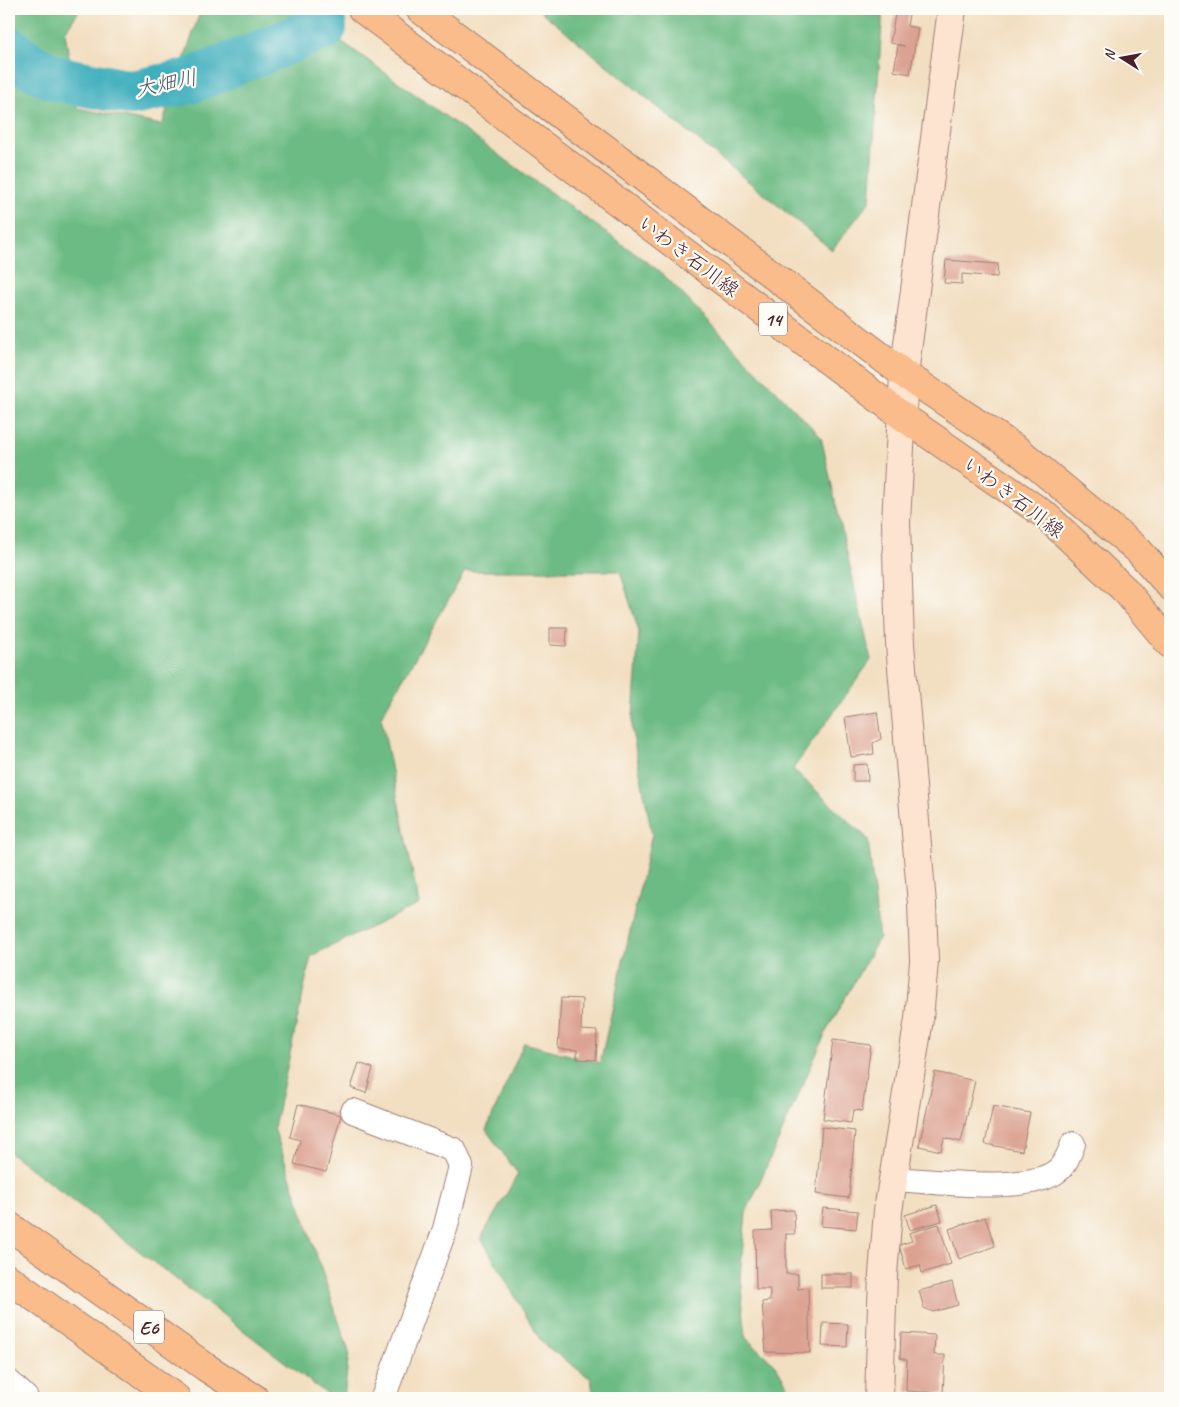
<svg xmlns="http://www.w3.org/2000/svg" width="1179" height="1407" font-family="Caveat,'Klee One',sans-serif">
<style>
.forest{fill:#6dbb84;stroke:#5c6d58}
.lines{fill:none;stroke-linecap:round;stroke-linejoin:round}
.river{stroke:#41afbd;stroke-width:46}
.building{fill:#dca291}
.street-casing{stroke:#9e7e76;stroke-width:26}
.secondary-casing{stroke:#9e7e76;stroke-width:30}
.primary-casing{stroke:#9e7e76;stroke-width:30}
.highway-casing{stroke:#9e7e76;stroke-width:30}
.street{stroke:#fff;stroke-width:24}
.secondary{stroke:#fde4d0;stroke-width:28}
.primary{stroke:#f9bc8a;stroke-width:28}
.highway{stroke:#f9bc8a;stroke-width:28}
.labels{text-anchor:middle;stroke-width:4.5;stroke-linejoin:round;paint-order:stroke}
.shield{fill:#fdfcf7;stroke:#806168;stroke-width:1}
.shield-label{font-size:19px;font-weight:bold;fill:#4a1f2b}
.street-label{font-size:20px;fill:#4a1f2b;stroke:#fdfcf7}
.water-label{font-size:21px;font-style:italic;fill:#465965;stroke:#fdfcf7}
</style>
<rect width="100%" height="100%" fill="#fdfcf7"/>
<filter id="ink" filterUnits="userSpaceOnUse"><feTurbulence type="fractalNoise" baseFrequency=".02" numOctaves="2"/><feDisplacementMap in="SourceGraphic" scale="10" xChannelSelector="R" yChannelSelector="G"/><feConvolveMatrix kernelMatrix="1 2 1 2 8 2 1 2 1" color-interpolation-filters="sRGB"/></filter>
<filter id="wash" filterUnits="userSpaceOnUse"><feTurbulence type="fractalNoise" baseFrequency=".0096" numOctaves="4" result="noise"/><feDisplacementMap in="SourceGraphic" scale="20" xChannelSelector="R" yChannelSelector="G"/><feGaussianBlur stdDeviation="1.12" result="paint"/><feColorMatrix in="noise" values="0 0 0 0 0 0 0 0 0 0 0 0 0 0 0 0 0 1.4 0 .05"/><feComposite in="paint" operator="in"/></filter>
<g filter="url(#wash)">
<rect width="100%" height="100%" fill="#f2dec0"/>
<g class="forest">
<path d="M 9,9 L 80,9 L 65,32 L 77,108 L 162,125 L 201,9 L 297,9 L 662,273 L 821,437 L 871,660 L 793,769 L 868,839 L 879,938 L 827,1030 L 746,1213 L 740,1277 L 746,1338 L 776,1366 L 795,1398 L 594,1398 L 591,1379 L 542,1343 L 481,1238 L 518,1174 L 486,1130 L 524,1043 L 600,1063 L 652,834 L 632,731 L 639,632 L 620,571 L 465,571 L 381,717 L 419,904 L 311,956 L 274,1128 L 349,1352 L 344,1398 L 332,1398 L 9,1152 Z"/>
<path d="M 538,9 L 883,9 L 870,201 L 832,250 Z"/>
</g>
<g class="lines">
<path class="river" d="M 9,49 L 33,67 L 55,78 L 132,93 L 190,81 L 324,27"/>
</g>
<g id="blocks">
<g class="building">
<path d="M 896,9 L 910,9 L 907,26 L 918,28 L 910,74 L 894,71 L 898,45 L 905,46 L 890,43 Z"/>
<path d="M 946,260 L 998,264 L 997,277 L 962,274 L 962,284 L 944,283 Z"/>
<path d="M 550,628 L 567,628 L 566,646 L 550,645 Z"/>
<path d="M 877,712 L 881,739 L 873,743 L 874,754 L 851,757 L 845,717 Z"/>
<path d="M 867,764 L 868,781 L 853,781 L 853,765 Z"/>
<path d="M 561,998 L 582,999 L 581,1030 L 597,1031 L 596,1060 L 577,1059 L 577,1050 L 558,1049 Z"/>
<path d="M 833,1040 L 871,1045 L 862,1111 L 853,1110 L 851,1123 L 823,1119 Z"/>
<path d="M 359,1063 L 373,1068 L 366,1093 L 351,1088 Z"/>
<path d="M 935,1072 L 975,1081 L 961,1142 L 944,1138 L 941,1151 L 919,1146 Z"/>
<path d="M 298,1104 L 341,1115 L 326,1172 L 294,1164 L 300,1140 L 290,1137 Z"/>
<path d="M 993,1106 L 1030,1113 L 1022,1151 L 985,1144 Z"/>
<path d="M 822,1127 L 855,1131 L 849,1198 L 816,1194 Z"/>
<path d="M 937,1205 L 942,1221 L 910,1230 L 905,1215 Z"/>
<path d="M 823,1208 L 858,1211 L 856,1229 L 821,1226 Z"/>
<path d="M 794,1210 L 795,1234 L 786,1234 L 786,1274 L 798,1274 L 798,1289 L 808,1288 L 810,1353 L 766,1352 L 762,1302 L 770,1301 L 770,1289 L 756,1289 L 755,1231 L 772,1230 L 771,1211 Z"/>
<path d="M 985,1217 L 995,1246 L 959,1259 L 949,1229 Z"/>
<path d="M 939,1224 L 951,1264 L 922,1273 L 920,1265 L 906,1269 L 899,1245 L 912,1241 L 909,1233 Z"/>
<rect x="821" y="1274" width="32" height="14"/>
<path d="M 952,1282 L 958,1305 L 933,1312 L 924,1308 L 919,1291 Z"/>
<path d="M 823,1323 L 848,1324 L 847,1347 L 822,1346 Z"/>
<path d="M 901,1333 L 935,1335 L 934,1355 L 945,1355 L 943,1393 L 906,1391 L 907,1360 L 900,1358 Z"/>
</g>
</g>
</g>
<g filter="url(#ink)">
<use href="#blocks" fill-opacity="0" stroke="#9e7e76" stroke-width="1"/>
<g class="lines">
<g class="street-casing">
<g id="street">
<path d="M 353,1111 L 454,1150 L 461,1166 L 445,1229 L 383,1398"/>
<path d="M 894,1179 C 932,1181 1028,1194 1057,1171 C 1066,1164 1069,1154 1073,1144"/>
<path d="M 9,1382 L 26,1398"/>
</g>
</g>
<g class="secondary-casing">
<path id="secondary" d="M 879,1398 L 883,1274 L 888,1211 L 919,1019 L 924,961 L 922,904 L 900,644 L 896,522 L 904,374 L 952,9"/>
</g>
<g class="primary-casing">
<g id="primary">
<path d="M 362,9 L 902,416 L 1045,515 L 1126,591 L 1170,644"/>
<path d="M 420,9 L 904,374 L 1019,451 L 1138,550 L 1170,586"/>
</g>
</g>
<g class="highway-casing">
<g id="highway">
<path d="M 9,1226 L 207,1368 L 254,1398"/>
<path d="M 9,1279 L 176,1398"/>
</g>
</g>
<use href="#street" class="street"/>
<use href="#secondary" class="secondary"/>
<use href="#primary" class="primary"/>
<use href="#highway" class="highway"/>
</g>
</g>
<g class="labels">
<g class="shield">
<rect x="759" y="302.5" width="28" height="33" rx="4"/>
<rect x="134" y="1310.5" width="30" height="33" rx="4"/>
</g>
<g class="shield-label">
<text x="773" y="326">14</text>
<text x="149" y="1334">E6</text>
</g>
<g class="street-label">
<text transform="translate(689 256) rotate(37)" y="7">いわき石川線</text>
<text transform="translate(1014 497) rotate(37)" y="7">いわき石川線</text>
</g>
<g class="water-label">
<text transform="translate(166 83) rotate(-12)" y="7">大畑川</text>
</g>
</g>
<rect width="1179" height="1407" fill="none" stroke="#fdfcf7" stroke-width="30"/>
<g transform="translate(1122 58) rotate(281)" stroke="#fdfcf7" stroke-width="4" paint-order="stroke">
<path d="M0-4L9 19L0 12L-9 19Z" fill="#4a1f2b"/>
<text y="-8" font-size="14" font-weight="bold" text-anchor="middle" fill="#4a1f2b">N</text>
</g>
</svg>
